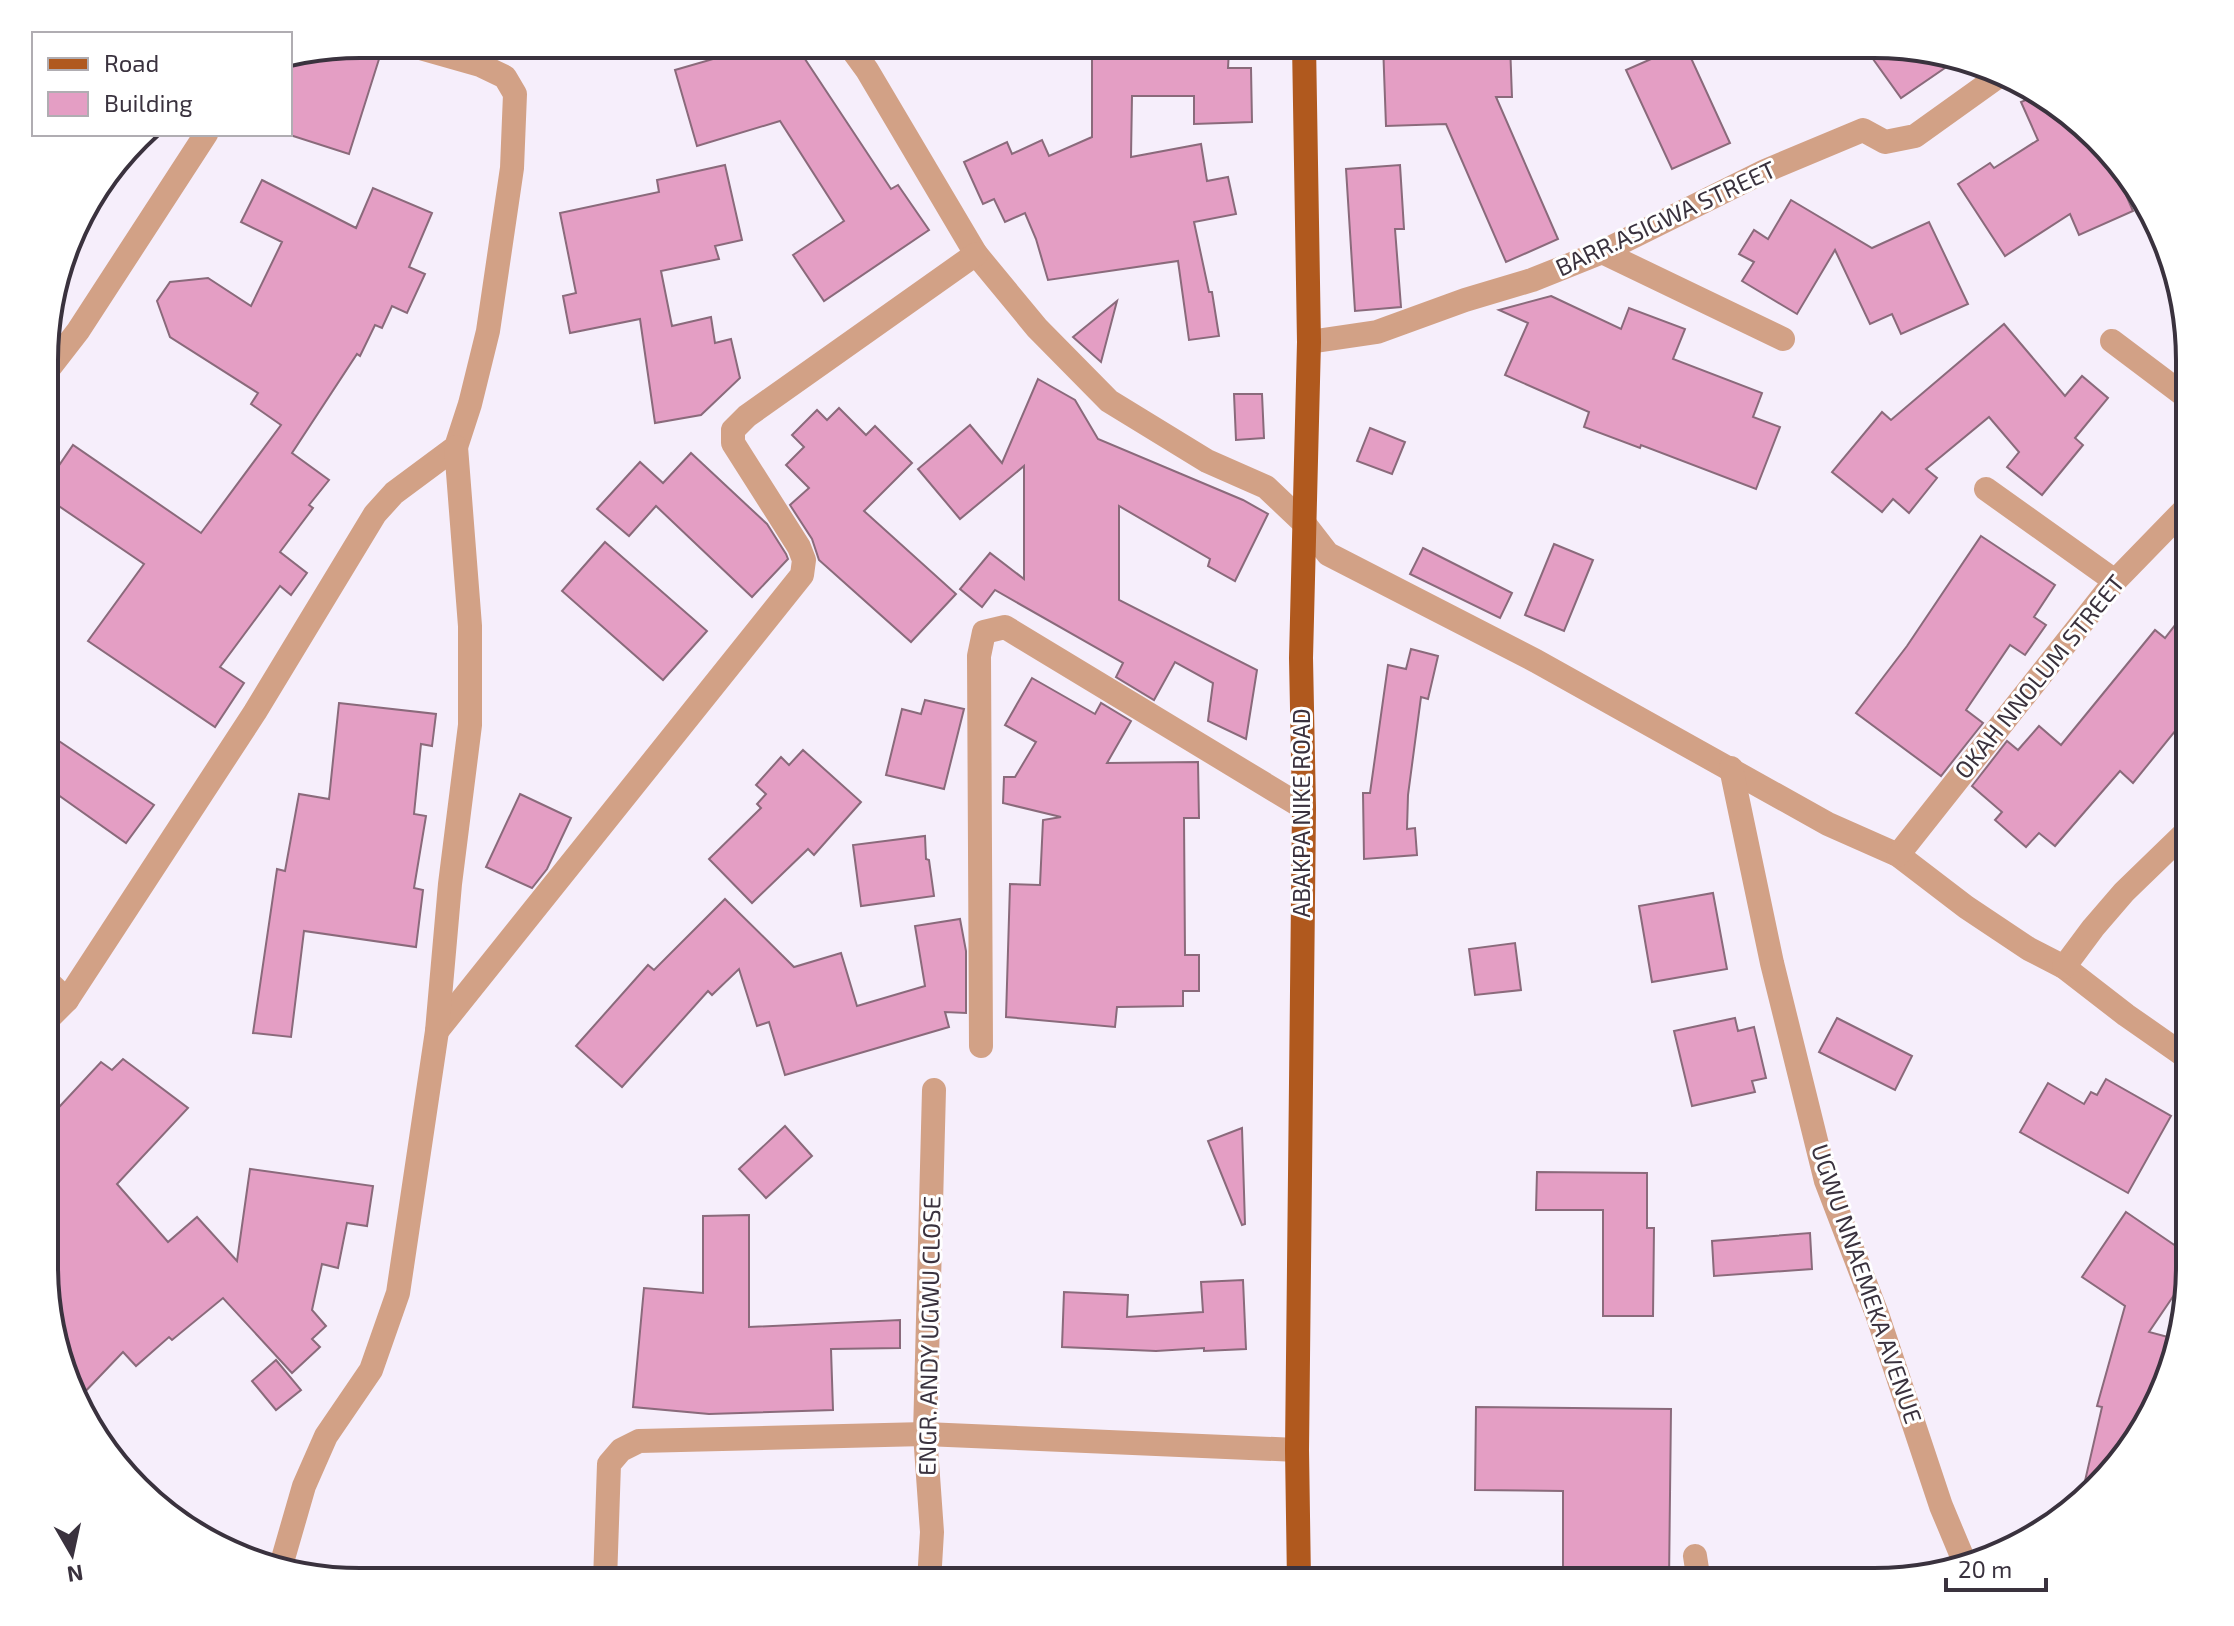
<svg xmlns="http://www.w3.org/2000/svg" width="2234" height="1626" font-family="'Exo 2',sans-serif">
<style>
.building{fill:#e49ec4;stroke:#8a6a7b;stroke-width:2}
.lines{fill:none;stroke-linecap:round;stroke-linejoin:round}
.street{stroke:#d2a186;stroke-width:24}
.primary{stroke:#b0591e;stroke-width:24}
.labels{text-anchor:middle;stroke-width:6;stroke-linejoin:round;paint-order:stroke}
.street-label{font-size:24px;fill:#3a323e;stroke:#fff}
.rim{fill:none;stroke:#3a323e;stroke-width:4}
</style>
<rect width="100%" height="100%" fill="#f6eefb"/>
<g class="building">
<path d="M 737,44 L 795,44 L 891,189 L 898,185 L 929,230 L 824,301 L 793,255 L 844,221 L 780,121 L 697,146 L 675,70 L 741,51 Z"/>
<path d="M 1383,44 L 1510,44 L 1512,97 L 1496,97 L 1558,239 L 1506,262 L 1446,124 L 1386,126 Z"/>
<path d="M 1683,45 L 1685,45 L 1730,143 L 1672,169 L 1626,70 Z"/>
<path d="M 1863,45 L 1894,45 L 1958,59 L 1901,98 Z"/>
<path d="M 349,46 L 380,56 L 349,154 L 290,135 L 290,58 Z"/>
<path d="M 1092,49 L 1229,50 L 1228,68 L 1251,68 L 1252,122 L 1194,124 L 1194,96 L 1132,96 L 1131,157 L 1201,144 L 1207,181 L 1228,177 L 1236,214 L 1194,222 L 1209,292 L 1212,292 L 1219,336 L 1189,340 L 1178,261 L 1048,280 L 1036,239 L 1025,213 L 1005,222 L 994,199 L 983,204 L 964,162 L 1007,142 L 1012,154 L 1042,140 L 1049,156 L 1092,137 Z"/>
<path d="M 2040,94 L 2067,110 L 2114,167 L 2133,211 L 2079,235 L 2070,214 L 2005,256 L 1958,184 L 1990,163 L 1994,168 L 2038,140 L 2021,102 Z"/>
<path d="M 725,165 L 742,240 L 715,246 L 719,259 L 661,271 L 672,326 L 711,317 L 715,343 L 731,339 L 740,378 L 701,415 L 655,423 L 640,319 L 570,333 L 563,296 L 576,293 L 560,213 L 659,192 L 657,180 Z"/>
<path d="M 1400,165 L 1404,229 L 1395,229 L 1401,307 L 1355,311 L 1346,169 Z"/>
<path d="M 262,180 L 356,228 L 373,188 L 432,213 L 409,267 L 425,274 L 407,313 L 392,306 L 382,328 L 375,325 L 360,356 L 357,354 L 292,453 L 329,480 L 309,505 L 313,508 L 280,552 L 307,573 L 291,595 L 280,586 L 220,667 L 244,683 L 215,727 L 88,641 L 144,564 L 47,498 L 47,483 L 73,445 L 201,533 L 281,425 L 251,404 L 258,393 L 170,337 L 157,301 L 170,282 L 208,278 L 251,306 L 282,242 L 241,222 Z"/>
<path d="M 1791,200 L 1872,248 L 1929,222 L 1968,304 L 1901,334 L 1892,314 L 1870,324 L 1835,250 L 1797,314 L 1742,281 L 1754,262 L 1739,254 L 1754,230 L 1768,239 Z"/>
<path d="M 1551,296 L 1621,329 L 1629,308 L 1685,329 L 1673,359 L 1762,393 L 1753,417 L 1780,427 L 1756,489 L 1641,445 L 1640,448 L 1584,427 L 1589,412 L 1505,375 L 1528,323 L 1499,310 Z"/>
<path d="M 1117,301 L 1101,362 L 1073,337 Z"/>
<path d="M 2004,324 L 2065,396 L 2082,376 L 2108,398 L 2075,438 L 2083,445 L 2042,495 L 2007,467 L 2019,452 L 1989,417 L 1926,469 L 1937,478 L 1909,513 L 1893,499 L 1882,512 L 1832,472 L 1882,412 L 1891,420 Z"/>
<path d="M 1038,379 L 1075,400 L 1098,439 L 1243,500 L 1268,514 L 1235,581 L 1208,566 L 1210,559 L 1119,506 L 1119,600 L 1257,670 L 1246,739 L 1208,721 L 1213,683 L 1175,662 L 1154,700 L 1116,677 L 1123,663 L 995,590 L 982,607 L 960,589 L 990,553 L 1024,579 L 1024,466 L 960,519 L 918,469 L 970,425 L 1002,463 Z"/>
<path d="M 1234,394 L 1262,394 L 1264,438 L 1236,440 Z"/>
<path d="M 839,408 L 866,435 L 875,426 L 912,463 L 864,511 L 956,594 L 911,642 L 819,560 L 812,539 L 790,505 L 809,488 L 786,465 L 804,447 L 792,435 L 817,410 L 827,420 Z"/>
<path d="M 1370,428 L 1405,442 L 1392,474 L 1357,461 Z"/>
<path d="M 691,453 L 767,524 L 786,554 L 788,559 L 752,597 L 656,506 L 629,536 L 597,509 L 640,462 L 663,483 Z"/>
<path d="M 1981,536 L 2055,585 L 2034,617 L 2046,625 L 2025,655 L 2010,645 L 1966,710 L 1983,723 L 1941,776 L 1856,713 L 1907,646 Z"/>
<path d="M 605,542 L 707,631 L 663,680 L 562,591 Z"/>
<path d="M 1554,544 L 1593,560 L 1564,631 L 1525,615 Z"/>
<path d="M 1423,548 L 1512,593 L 1500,618 L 1410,574 Z"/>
<path d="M 2189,607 L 2189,714 L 2133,783 L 2120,771 L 2055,846 L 2039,833 L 2026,847 L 1995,820 L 2002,812 L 1972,786 L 2007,741 L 2018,750 L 2039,726 L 2061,745 L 2155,630 L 2165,638 Z"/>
<path d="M 1411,649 L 1438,656 L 1428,699 L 1421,697 L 1408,795 L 1407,829 L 1415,828 L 1417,855 L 1364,859 L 1363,793 L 1370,793 L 1388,665 L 1406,669 Z"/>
<path d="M 1032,678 L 1095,714 L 1101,703 L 1131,721 L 1107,763 L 1198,762 L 1199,818 L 1184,818 L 1185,955 L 1199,955 L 1199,991 L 1183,991 L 1183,1006 L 1117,1007 L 1115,1027 L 1006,1017 L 1010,884 L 1040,885 L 1043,820 L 1061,817 L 1003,803 L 1004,777 L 1015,777 L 1036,742 L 1005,725 Z"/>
<path d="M 925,700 L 964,709 L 944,789 L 886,775 L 902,709 L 921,714 Z"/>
<path d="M 339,703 L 436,714 L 432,746 L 421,744 L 414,814 L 426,816 L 414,888 L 423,890 L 416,947 L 304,931 L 291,1037 L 253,1033 L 277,869 L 285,871 L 299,794 L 329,799 Z"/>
<path d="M 47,733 L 154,805 L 126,843 L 47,787 Z"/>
<path d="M 803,750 L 861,802 L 814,855 L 808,849 L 752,903 L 709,859 L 761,808 L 757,804 L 766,794 L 756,785 L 781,757 L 789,765 Z"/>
<path d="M 520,794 L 571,818 L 547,869 L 532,888 L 486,867 Z"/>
<path d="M 925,836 L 926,859 L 929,860 L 934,896 L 861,906 L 853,845 Z"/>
<path d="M 1713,893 L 1727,969 L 1652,982 L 1639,906 Z"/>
<path d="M 725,899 L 794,967 L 841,953 L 857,1006 L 925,986 L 915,926 L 960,919 L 966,951 L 966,1013 L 945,1012 L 949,1027 L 785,1075 L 769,1022 L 757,1026 L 739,969 L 712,995 L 708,991 L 622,1087 L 576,1046 L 648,965 L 654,970 Z"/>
<path d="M 1515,943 L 1521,990 L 1475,995 L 1469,949 Z"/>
<path d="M 1735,1018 L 1738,1031 L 1754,1027 L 1766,1078 L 1752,1081 L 1755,1092 L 1692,1106 L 1674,1031 Z"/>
<path d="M 1837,1018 L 1912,1056 L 1895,1090 L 1819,1052 Z"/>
<path d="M 123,1059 L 188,1108 L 117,1184 L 168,1242 L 197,1217 L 237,1261 L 250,1169 L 373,1186 L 367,1226 L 347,1223 L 338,1268 L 322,1264 L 312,1310 L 326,1326 L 312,1339 L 320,1347 L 292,1373 L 223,1298 L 172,1340 L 169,1337 L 136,1366 L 123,1352 L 78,1399 L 47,1307 L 47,1120 L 101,1062 L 112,1070 Z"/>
<path d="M 2106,1079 L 2171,1116 L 2128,1193 L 2020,1132 L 2048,1083 L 2084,1104 L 2091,1092 L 2097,1095 Z"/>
<path d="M 785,1126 L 812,1156 L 766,1198 L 739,1169 Z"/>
<path d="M 1242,1128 L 1245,1224 L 1242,1225 L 1208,1141 Z"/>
<path d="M 1537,1172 L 1647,1173 L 1647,1228 L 1654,1228 L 1653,1316 L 1603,1316 L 1603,1210 L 1536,1210 Z"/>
<path d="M 2126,1212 L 2189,1255 L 2189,1273 L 2149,1332 L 2179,1340 L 2173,1368 L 2124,1459 L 2082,1494 L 2102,1407 L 2097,1406 L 2125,1306 L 2082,1277 Z"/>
<path d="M 749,1215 L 749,1327 L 900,1320 L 900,1348 L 831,1349 L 833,1410 L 709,1414 L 633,1407 L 644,1288 L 703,1293 L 703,1216 Z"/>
<path d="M 1810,1233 L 1812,1269 L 1714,1276 L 1712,1241 Z"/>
<path d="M 1243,1280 L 1246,1349 L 1204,1351 L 1204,1348 L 1156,1351 L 1062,1347 L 1064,1292 L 1128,1295 L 1127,1317 L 1203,1312 L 1201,1282 Z"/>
<path d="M 276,1360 L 301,1390 L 276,1410 L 252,1381 Z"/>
<path d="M 1476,1407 L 1671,1409 L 1669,1582 L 1563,1582 L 1563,1491 L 1475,1490 Z"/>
</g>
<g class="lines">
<g class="street">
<path d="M 848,44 L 867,70 L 976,254 L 1037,328 L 1109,401 L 1207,461 L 1266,487 L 1304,523 L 1328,554 L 1536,661 L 1828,824 L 1898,855 L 1966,907 L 2029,949 L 2064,967 L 2126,1015 L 2189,1059"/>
<path d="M 1602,252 L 1783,339"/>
<path d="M 2112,341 L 2189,399"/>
<path d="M 1309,342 L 1377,332 L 1465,300 L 1532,280 L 1602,252 L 1765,171 L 1863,130 L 1885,142 L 1915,136 L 2003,73"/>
<path d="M 47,371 L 78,331 L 206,134"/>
<path d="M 1986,489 L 2115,581"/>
<path d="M 1731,768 L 1772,963 L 1826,1181 L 1877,1314 L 1941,1506 L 1964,1561"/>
<path d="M 1898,855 L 2115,581 L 2189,505"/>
<path d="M 2064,967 L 2093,928 L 2124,892 L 2189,829"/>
<path d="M 47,981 L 67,1000"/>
<path d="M 47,1020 L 67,1000 L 255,712 L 375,514 L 394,493 L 456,447 L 470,404 L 488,331 L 512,168 L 515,94 L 505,77 L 480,65 L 406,44"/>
<path d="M 437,1031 L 802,575 L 804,560 L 799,547 L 733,443 L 733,430 L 747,416 L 976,254"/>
<path d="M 981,1046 L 979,656 L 984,632 L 1005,627 L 1304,808"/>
<path d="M 1695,1556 L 1699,1582"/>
<path d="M 280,1569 L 304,1486 L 326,1436 L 371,1370 L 398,1293 L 437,1031 L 450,884 L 470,725 L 470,626 L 456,447"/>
<path d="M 605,1581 L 609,1464 L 621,1450 L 639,1441 L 925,1434 L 1297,1450"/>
<path d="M 929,1582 L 932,1532 L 925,1434 L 934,1090"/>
</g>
<path class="primary" d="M 1299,1582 L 1297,1450 L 1304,808 L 1301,658 L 1309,342 L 1304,44"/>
</g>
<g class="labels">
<g class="street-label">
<text transform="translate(1666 219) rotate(-25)" y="8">BARR.ASIGWA STREET</text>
<text transform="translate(2040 677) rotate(-51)" y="8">OKAH NNOLUM STREET</text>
<text transform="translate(1302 813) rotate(-90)" y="8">ABAKPA NIKE ROAD</text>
<text transform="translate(1866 1284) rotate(71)" y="8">UGWU NNAEMEKA AVENUE</text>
<text transform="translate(930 1336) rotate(-89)" y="8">ENGR. ANDY UGWU CLOSE</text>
</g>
</g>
<path d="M0 0H2234V1626H0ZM360 58H1874A302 302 0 0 1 2176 360V1266A302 302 0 0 1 1874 1568H360A302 302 0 0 1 58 1266V360A302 302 0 0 1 360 58Z" fill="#fff" fill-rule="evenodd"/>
<path class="rim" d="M360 58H1874A302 302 0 0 1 2176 360V1266A302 302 0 0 1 1874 1568H360A302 302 0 0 1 58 1266V360A302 302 0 0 1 360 58Z"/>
<rect x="32" y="32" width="260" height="104" fill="#ffffff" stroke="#b0adb2" stroke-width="2"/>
<rect x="48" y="58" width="40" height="12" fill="#b0591e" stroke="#b0adb2" stroke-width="2"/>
<text x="104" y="72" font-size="24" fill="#3a323e">Road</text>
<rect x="48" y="92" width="40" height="24" fill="#e49ec4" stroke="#b0adb2" stroke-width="2"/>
<text x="104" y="112" font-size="24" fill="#3a323e">Building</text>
<g transform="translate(72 1554) rotate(171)" stroke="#ffffff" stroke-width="6" paint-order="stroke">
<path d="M0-6L14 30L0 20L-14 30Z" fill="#3a323e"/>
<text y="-12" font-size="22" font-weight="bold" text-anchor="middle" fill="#3a323e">N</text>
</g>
<path d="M1946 1578v12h100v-12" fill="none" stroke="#3a323e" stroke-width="4"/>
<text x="1958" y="1578" font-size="24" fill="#3a323e" stroke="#ffffff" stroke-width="6" paint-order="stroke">20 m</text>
</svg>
